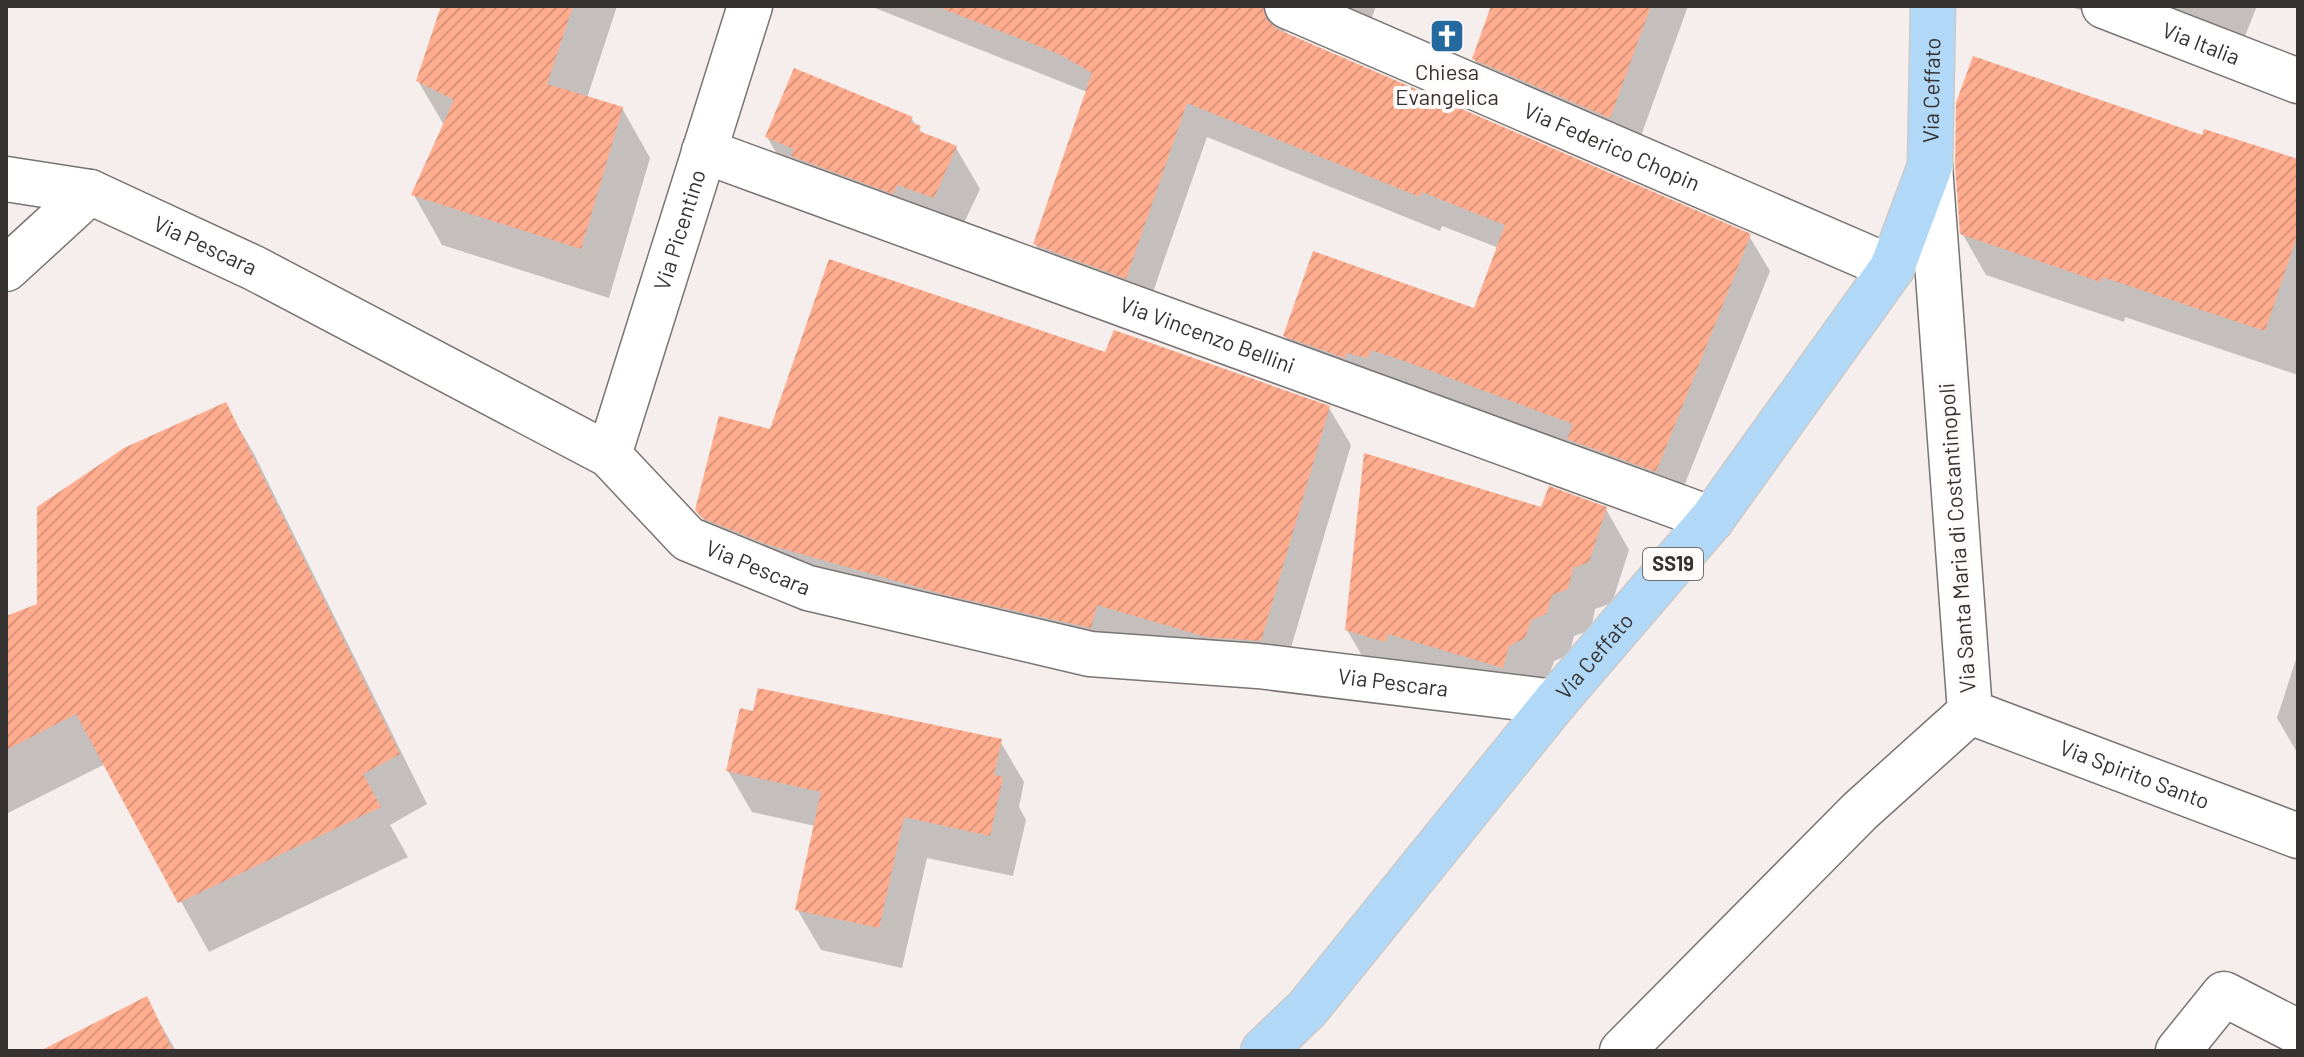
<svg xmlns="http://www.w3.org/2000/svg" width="2304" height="1057" font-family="Barlow,sans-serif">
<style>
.shadow{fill:#0003}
.building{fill:url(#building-hatch)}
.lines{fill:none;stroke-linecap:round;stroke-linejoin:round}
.minor-casing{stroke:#7a7472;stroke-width:47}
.major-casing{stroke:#cacac9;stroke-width:47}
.minor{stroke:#fff;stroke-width:44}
.major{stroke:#b2d8f8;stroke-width:44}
.labels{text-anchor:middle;stroke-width:8;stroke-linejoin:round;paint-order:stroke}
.shield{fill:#fffcfb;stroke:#726f6e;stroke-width:2}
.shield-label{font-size:20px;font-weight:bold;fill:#353231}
.street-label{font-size:22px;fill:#353231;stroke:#fffcfb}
.poi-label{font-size:22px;fill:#353231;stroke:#fffcfb}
</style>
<defs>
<pattern id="building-hatch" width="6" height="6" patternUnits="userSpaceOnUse" patternTransform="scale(2)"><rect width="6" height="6" fill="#ffad8e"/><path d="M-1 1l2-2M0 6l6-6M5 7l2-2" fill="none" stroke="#db957b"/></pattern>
</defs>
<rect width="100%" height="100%" fill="#f5eeec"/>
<g class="shadow">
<path d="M 443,6 L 617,6 L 587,98 L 622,108 L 650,158 L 609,298 L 442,245 L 414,195 L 444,125 L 418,81 Z"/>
<path d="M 870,6 L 1376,6 L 1365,38 L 1291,21 L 1284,32 L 1339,59 L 1749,236 L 1770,271 L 1676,506 L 1305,371 L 1285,336 L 1475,310 L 1499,248 L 1442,226 L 1440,231 L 1207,137 L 1146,312 L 1055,279 L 1035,244 L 1087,92 Z"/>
<path d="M 1493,6 L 1688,6 L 1633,158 L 1498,100 L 1474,59 Z"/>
<path d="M 2068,6 L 2257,6 L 2235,61 Z"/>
<path d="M 911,118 L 923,135 L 956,148 L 980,189 L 957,238 L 791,178 L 767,137 Z"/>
<path d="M 2203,138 L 2298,161 L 2298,375 L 2125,317 L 2124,322 L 1986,275 L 1962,233 Z"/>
<path d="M 1106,355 L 1329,408 L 1351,445 L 1282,678 L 719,548 L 698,510 L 772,431 Z"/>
<path d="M 225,404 L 254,454 L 427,804 L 390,825 L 408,857 L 209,952 L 105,764 L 6,814 L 6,618 L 39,605 Z"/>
<path d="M 1543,509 L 1606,509 L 1629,550 L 1612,603 L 1595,609 L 1591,630 L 1574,636 L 1569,655 L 1554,661 L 1548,679 L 1371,671 L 1347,630 Z"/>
<path d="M 2298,653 L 2298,754 L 2277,718 Z"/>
<path d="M 1000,741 L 1024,782 L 1019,807 L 1026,820 L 1013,876 L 927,858 L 902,968 L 821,950 L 797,909 L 815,826 L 752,812 L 728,771 Z"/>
<path d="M 146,999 L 176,1051 L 45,1051 Z"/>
</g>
<g class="building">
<path d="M 441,6 L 573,6 L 547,84 L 623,107 L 581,249 L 411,195 L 454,100 L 416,81 Z"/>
<path d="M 944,6 L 1262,6 L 1267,20 L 1277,29 L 1751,234 L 1656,472 L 1567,439 L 1573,424 L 1410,363 L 1371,350 L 1368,358 L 1346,353 L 1345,358 L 1283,336 L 1313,251 L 1474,308 L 1505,225 L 1422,192 L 1420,197 L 1187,103 L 1126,279 L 1033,244 L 1092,73 L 1059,54 L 943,9 Z"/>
<path d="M 1491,6 L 1651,6 L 1610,118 L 1472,59 Z"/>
<path d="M 1973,56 L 2202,135 L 2204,129 L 2298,159 L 2298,233 L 2265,331 L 2102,277 L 2100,282 L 1960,234 L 1955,165 L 1956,103 Z"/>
<path d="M 794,68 L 913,117 L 910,122 L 921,126 L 919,131 L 957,146 L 934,198 L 897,185 L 893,194 L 791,156 L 794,149 L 765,137 Z"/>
<path d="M 829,259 L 1105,352 L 1114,330 L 1330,406 L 1261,641 L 1206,637 L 1097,605 L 1091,628 L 946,595 L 766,544 L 702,518 L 695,510 L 719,416 L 770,429 Z"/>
<path d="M 226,402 L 400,754 L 363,774 L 381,807 L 178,903 L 76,714 L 6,750 L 6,616 L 37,604 L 37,507 L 124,448 Z"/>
<path d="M 1364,453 L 1541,507 L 1549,486 L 1607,507 L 1589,562 L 1573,568 L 1568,589 L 1552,595 L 1546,614 L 1531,620 L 1525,638 L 1509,646 L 1503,668 L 1388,634 L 1385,642 L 1345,630 Z"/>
<path d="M 758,688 L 1002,739 L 994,775 L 1003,777 L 990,836 L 904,817 L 879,928 L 795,910 L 821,792 L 726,771 L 740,708 L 753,711 Z"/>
<path d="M 147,996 L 173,1051 L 40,1051 Z"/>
</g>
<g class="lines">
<g class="minor-casing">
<g id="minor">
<path id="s1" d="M 1287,6 L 1892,268"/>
<path id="s2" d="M 2104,6 L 2298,81"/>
<path id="s3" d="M 704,151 L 1712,519"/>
<path id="s4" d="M 6,179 L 90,192 L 254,268 L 609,455 L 688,539 L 808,588 L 1090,654 L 1258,666 L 1555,702"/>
<path d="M 6,269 L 90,192"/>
<path id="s5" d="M 609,455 L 750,6"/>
<path id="s6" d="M 1970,712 L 2298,836"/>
<path d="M 1622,1051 L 1860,811 L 1970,712 L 1930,166"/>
<path d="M 2178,1051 L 2224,994 L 2298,1032"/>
</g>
</g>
<g class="major-casing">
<g id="major">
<path id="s7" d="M 1263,1051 L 1307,1009 L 1555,702 L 1712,519 L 1892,268 L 1930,166 L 1933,6"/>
</g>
</g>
<use href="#minor" class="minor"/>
<use href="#major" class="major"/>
</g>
<defs>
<g id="church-square" transform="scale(1.8)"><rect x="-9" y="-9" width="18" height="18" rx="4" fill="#246a9f" stroke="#fffcfb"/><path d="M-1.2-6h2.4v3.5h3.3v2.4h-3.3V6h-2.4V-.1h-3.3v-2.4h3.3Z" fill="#fff"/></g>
</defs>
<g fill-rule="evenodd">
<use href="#church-square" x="1447" y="36"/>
</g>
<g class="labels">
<rect class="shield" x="1643" y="548" width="60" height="32" rx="6"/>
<g class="shield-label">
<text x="1673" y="571">SS19</text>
</g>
<g class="street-label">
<text dy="8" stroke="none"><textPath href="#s2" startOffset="104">Via Italia</textPath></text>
<text dy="8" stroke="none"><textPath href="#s7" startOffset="1190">Via Ceffato</textPath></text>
<text dy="8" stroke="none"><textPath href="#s1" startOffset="354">Via Federico Chopin</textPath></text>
<text dy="8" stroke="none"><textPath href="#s5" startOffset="236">Via Picentino</textPath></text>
<text dy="8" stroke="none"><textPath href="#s4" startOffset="212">Via Pescara</textPath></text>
<text dy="8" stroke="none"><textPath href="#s3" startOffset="536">Via Vincenzo Bellini</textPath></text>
<text transform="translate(1957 538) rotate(-94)" y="8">Via Santa Maria di Costantinopoli</text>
<text dy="8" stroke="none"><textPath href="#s4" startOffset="858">Via Pescara</textPath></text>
<text dy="8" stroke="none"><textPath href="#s7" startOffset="516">Via Ceffato</textPath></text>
<text dy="8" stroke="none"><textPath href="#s4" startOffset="1506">Via Pescara</textPath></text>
<text dy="8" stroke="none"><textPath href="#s6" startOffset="176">Via Spirito Santo</textPath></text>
</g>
<g class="poi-label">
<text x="1447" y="80">Chiesa<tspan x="1447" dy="25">Evangelica</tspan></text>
</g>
</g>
<rect width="2304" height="1057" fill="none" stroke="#353231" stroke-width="16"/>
</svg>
